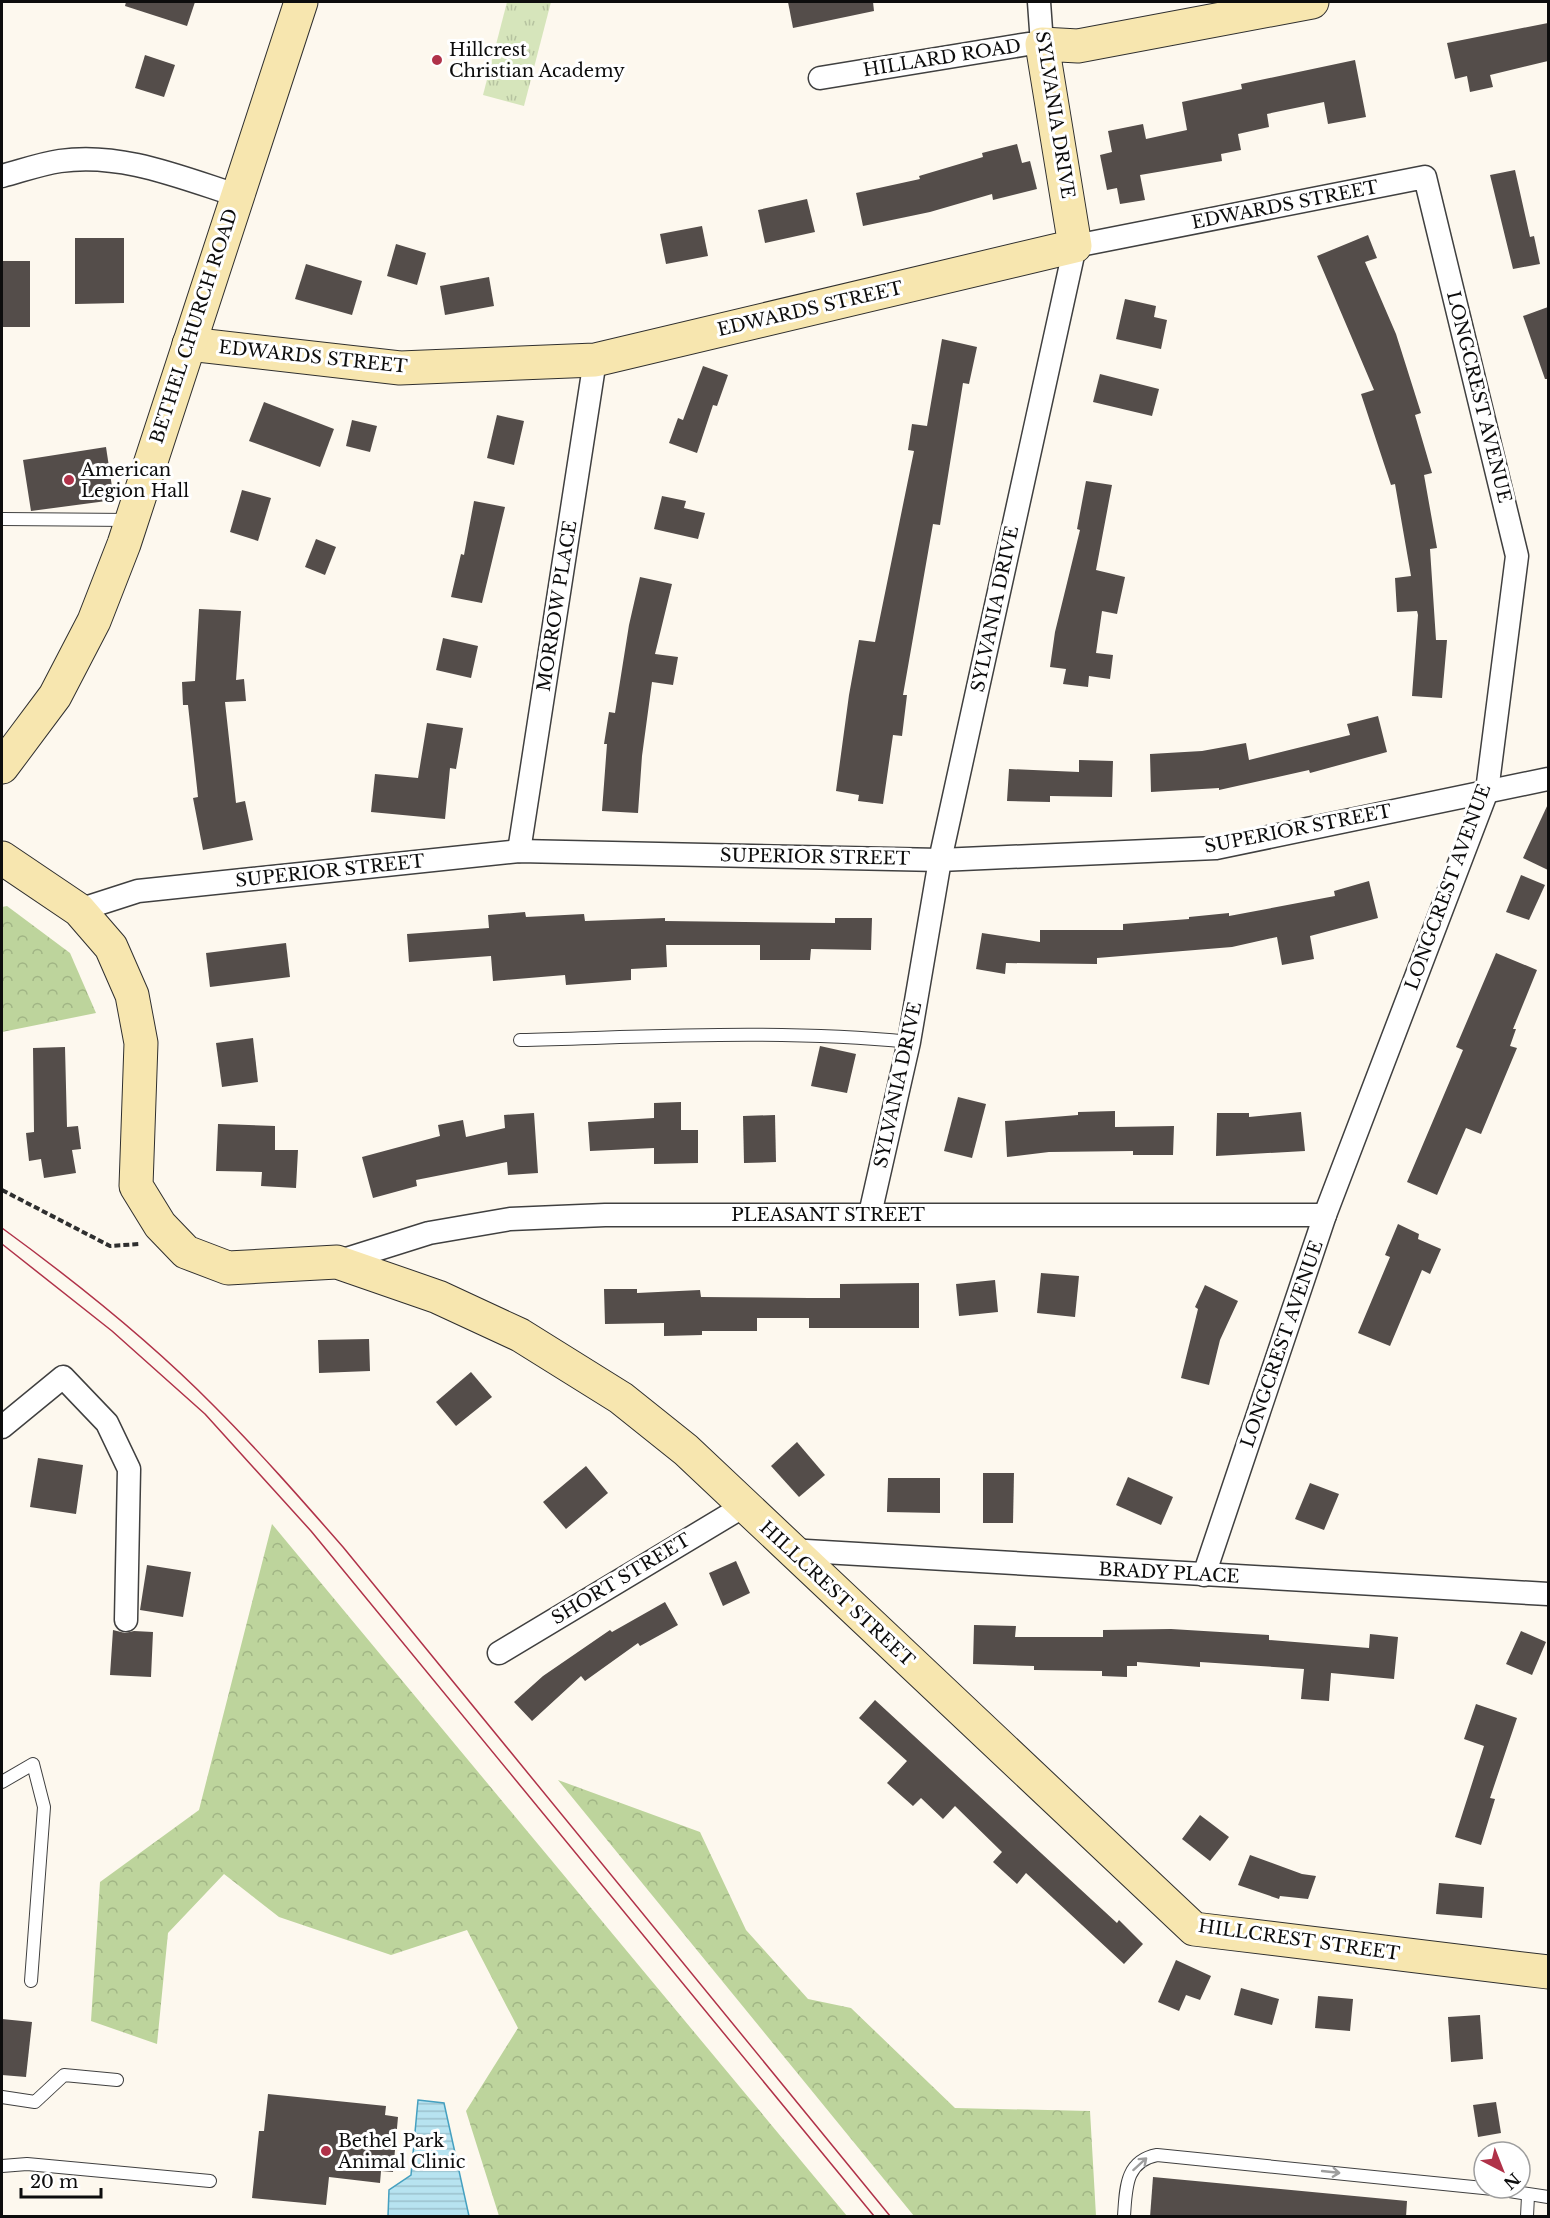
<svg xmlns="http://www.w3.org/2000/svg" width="1550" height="2218" font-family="'Libre Baskerville',serif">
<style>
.forest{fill:url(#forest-crowns)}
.park{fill:url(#park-tufts)}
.water{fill:url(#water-rules);stroke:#45a0c0;stroke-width:1.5}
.building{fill:#544d4a}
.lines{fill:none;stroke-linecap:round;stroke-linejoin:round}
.lane-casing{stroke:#404040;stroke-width:14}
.street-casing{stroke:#404040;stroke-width:25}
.secondary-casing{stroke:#2f2f2f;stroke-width:35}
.path{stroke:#2f2f2f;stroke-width:4;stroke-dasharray:6 3;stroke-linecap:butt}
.lane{stroke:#fff;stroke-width:12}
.street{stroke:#fff;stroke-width:22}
.secondary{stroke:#f7e6af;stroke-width:33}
.tram{stroke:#b03249;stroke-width:1.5}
.oneway{stroke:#9e9e9e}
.poi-dot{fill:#b03249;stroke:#fff;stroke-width:2}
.labels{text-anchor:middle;stroke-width:6;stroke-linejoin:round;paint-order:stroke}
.poi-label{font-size:18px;fill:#0d0d0d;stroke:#fff;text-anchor:start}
.street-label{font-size:18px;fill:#0d0d0d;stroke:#fff}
</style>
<defs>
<pattern id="forest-crowns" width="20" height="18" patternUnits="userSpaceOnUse" patternTransform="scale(1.5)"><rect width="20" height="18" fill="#bdd49c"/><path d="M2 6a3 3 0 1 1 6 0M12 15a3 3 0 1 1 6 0" fill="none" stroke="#a1b585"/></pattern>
<pattern id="park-tufts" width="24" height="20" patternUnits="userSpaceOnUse" patternTransform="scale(1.5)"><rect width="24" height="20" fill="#d6e5bb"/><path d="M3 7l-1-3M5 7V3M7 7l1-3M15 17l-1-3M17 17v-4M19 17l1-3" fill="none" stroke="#b6c3a0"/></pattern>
<pattern id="water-rules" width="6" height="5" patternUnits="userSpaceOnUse" patternTransform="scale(1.5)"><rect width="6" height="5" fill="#b7e3f0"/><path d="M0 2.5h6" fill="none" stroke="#9cc2cd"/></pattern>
</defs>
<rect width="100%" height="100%" fill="#fdf8ee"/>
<g class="forest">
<path d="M 7,906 L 70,953 L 96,1013 L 2,1032 L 2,907 Z"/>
<path d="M 272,1524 L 847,2216 L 499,2216 L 466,2111 L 518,2028 L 467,1930 L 391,1955 L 279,1917 L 224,1874 L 168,1933 L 157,2044 L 91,2021 L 100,1882 L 199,1810 Z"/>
<path d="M 558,1780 L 700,1832 L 746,1930 L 808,1999 L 851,2008 L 955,2108 L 1090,2111 L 1096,2216 L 914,2216 Z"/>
</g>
<path class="park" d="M 507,2 L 551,2 L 524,106 L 483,95 Z"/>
<path class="water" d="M 418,2100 L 444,2103 L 469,2216 L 388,2216 L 389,2190 L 411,2175 Z"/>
<g class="building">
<path d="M 126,2 L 195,2 L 187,26 L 125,6 Z"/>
<path d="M 788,2 L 873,2 L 874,11 L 793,28 Z"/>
<path d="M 1548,23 L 1548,61 L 1490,75 L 1493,87 L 1470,92 L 1467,76 L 1455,79 L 1447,43 Z"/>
<path d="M 145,55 L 175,65 L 164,97 L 135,88 Z"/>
<path d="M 1355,60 L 1366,117 L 1328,124 L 1324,102 L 1267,114 L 1269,127 L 1238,134 L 1241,150 L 1221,154 L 1222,161 L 1140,175 L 1145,200 L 1120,204 L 1117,188 L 1107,190 L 1100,155 L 1112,152 L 1108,131 L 1143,124 L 1146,139 L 1187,130 L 1182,102 L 1242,89 L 1241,84 Z"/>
<path d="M 1017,144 L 1022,163 L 1030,161 L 1037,189 L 993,200 L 992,194 L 930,212 L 863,226 L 856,193 L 920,179 L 919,176 L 983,157 L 982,153 Z"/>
<path d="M 1515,170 L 1530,237 L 1534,236 L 1540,264 L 1513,269 L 1490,175 Z"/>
<path d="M 807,199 L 815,232 L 765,243 L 758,210 Z"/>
<path d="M 702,226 L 708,256 L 666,264 L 660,234 Z"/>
<path d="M 1368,235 L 1377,258 L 1365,262 L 1396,334 L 1421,413 L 1415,415 L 1432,473 L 1424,475 L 1437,548 L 1430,549 L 1436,640 L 1447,640 L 1442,698 L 1412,696 L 1418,615 L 1417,611 L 1397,612 L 1395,578 L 1411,576 L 1395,484 L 1391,485 L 1361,394 L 1374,390 L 1317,256 Z"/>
<path d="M 75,238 L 124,238 L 124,303 L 75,304 Z"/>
<path d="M 396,244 L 426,253 L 417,285 L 387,276 Z"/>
<rect x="2" y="261" width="28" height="66"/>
<path d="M 306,264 L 362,281 L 352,315 L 295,299 Z"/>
<path d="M 489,277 L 494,306 L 445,315 L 440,286 Z"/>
<path d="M 1125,299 L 1156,306 L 1154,317 L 1167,320 L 1161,349 L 1116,339 Z"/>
<path d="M 1548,307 L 1548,379 L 1545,379 L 1523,316 Z"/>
<path d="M 942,339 L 977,347 L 969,384 L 963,383 L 940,525 L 933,524 L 903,695 L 907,695 L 902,736 L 893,735 L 883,804 L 858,801 L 859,795 L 836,791 L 849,695 L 859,640 L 875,642 L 914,451 L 908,450 L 912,424 L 927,426 Z"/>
<path d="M 703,366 L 728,375 L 717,406 L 713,405 L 697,453 L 669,443 L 678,418 L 683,420 Z"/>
<path d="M 1100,374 L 1159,389 L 1152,416 L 1093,402 Z"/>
<path d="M 264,402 L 334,429 L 320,467 L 249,441 Z"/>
<path d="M 497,415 L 524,421 L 514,465 L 487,458 Z"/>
<path d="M 352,420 L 377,426 L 370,452 L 346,446 Z"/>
<path d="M 106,447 L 114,500 L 31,511 L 23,460 Z"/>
<path d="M 1086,481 L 1112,485 L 1096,570 L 1125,577 L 1117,614 L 1102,611 L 1096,653 L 1113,655 L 1110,679 L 1089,676 L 1088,687 L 1063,684 L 1066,669 L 1050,667 L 1055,632 L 1080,530 L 1077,529 Z"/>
<path d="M 242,490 L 271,498 L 258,541 L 230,532 Z"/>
<path d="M 662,496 L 686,501 L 684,508 L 705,513 L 698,539 L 654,529 Z"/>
<path d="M 474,501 L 505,507 L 482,603 L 451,597 L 461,554 L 464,555 Z"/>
<path d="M 316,539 L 336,547 L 325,575 L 305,567 Z"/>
<path d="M 640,577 L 672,584 L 655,654 L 678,657 L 673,685 L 652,682 L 642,756 L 638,813 L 602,811 L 607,744 L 604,744 L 609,712 L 615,713 L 629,625 Z"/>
<path d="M 199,609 L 241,611 L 236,680 L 244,679 L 246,701 L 225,702 L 236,803 L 245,801 L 253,840 L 203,850 L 193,798 L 198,797 L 188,705 L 183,705 L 182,682 L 195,681 Z"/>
<path d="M 443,638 L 478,646 L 471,678 L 436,670 Z"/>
<path d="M 1378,716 L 1387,752 L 1310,773 L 1309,770 L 1219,790 L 1219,788 L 1151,792 L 1150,754 L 1202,751 L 1246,743 L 1249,760 L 1350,735 L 1347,724 Z"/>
<path d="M 427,723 L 463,728 L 456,769 L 450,768 L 445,819 L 371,812 L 375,774 L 418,778 Z"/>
<path d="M 1079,760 L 1113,761 L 1112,797 L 1050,796 L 1050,802 L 1007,801 L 1009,769 L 1079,772 Z"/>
<path d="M 1548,804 L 1548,870 L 1523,858 Z"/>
<path d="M 1521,875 L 1545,885 L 1529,920 L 1506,912 Z"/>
<path d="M 1369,881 L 1378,918 L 1310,936 L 1314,959 L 1282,965 L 1277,937 L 1232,947 L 1097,958 L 1097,964 L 1006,963 L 1005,974 L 976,969 L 982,933 L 1040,942 L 1040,930 L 1123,930 L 1123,924 L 1189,919 L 1189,917 L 1229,913 L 1229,916 L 1335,896 L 1334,891 Z"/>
<path d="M 525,912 L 526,917 L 584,914 L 585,921 L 665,918 L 665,921 L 835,923 L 835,918 L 872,918 L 871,950 L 811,949 L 810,960 L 760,960 L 760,945 L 666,945 L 667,967 L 631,969 L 631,980 L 566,985 L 565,975 L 493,981 L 491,956 L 409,962 L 407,934 L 489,928 L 488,915 Z"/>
<path d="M 286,943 L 290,977 L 210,987 L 206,953 Z"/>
<path d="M 1496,953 L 1537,970 L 1513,1029 L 1516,1029 L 1510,1046 L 1517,1048 L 1481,1134 L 1466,1128 L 1437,1195 L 1407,1182 L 1463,1050 L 1456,1047 Z"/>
<path d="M 253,1038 L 258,1082 L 222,1087 L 216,1043 Z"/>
<path d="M 820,1046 L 856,1054 L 847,1093 L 811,1086 Z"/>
<path d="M 65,1047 L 67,1127 L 78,1126 L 81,1149 L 72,1150 L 76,1173 L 44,1178 L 41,1159 L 29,1161 L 26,1133 L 34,1132 L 33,1048 Z"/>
<path d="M 958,1097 L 986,1104 L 972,1158 L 944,1151 Z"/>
<path d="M 681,1102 L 681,1130 L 698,1130 L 698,1163 L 654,1164 L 654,1148 L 590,1151 L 588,1122 L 654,1118 L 654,1103 Z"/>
<path d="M 1115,1111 L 1115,1127 L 1174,1126 L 1173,1155 L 1133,1155 L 1133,1151 L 1049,1152 L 1007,1157 L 1005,1121 L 1078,1115 L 1078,1112 Z"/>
<path d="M 1301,1112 L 1305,1151 L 1216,1156 L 1217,1113 L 1249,1113 L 1249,1117 Z"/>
<path d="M 534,1113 L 538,1173 L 508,1175 L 507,1162 L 416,1180 L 417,1186 L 373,1198 L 362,1157 L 440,1136 L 438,1125 L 463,1120 L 466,1137 L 505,1128 L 504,1115 Z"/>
<path d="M 775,1115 L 776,1162 L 744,1163 L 743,1116 Z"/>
<path d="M 218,1124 L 275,1126 L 275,1150 L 298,1150 L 296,1188 L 261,1186 L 262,1172 L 216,1171 Z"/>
<path d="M 1398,1224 L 1419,1234 L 1418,1239 L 1441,1249 L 1430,1274 L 1422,1270 L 1390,1346 L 1358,1333 L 1390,1257 L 1385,1255 Z"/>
<path d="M 1041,1273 L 1079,1276 L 1075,1317 L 1037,1313 Z"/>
<path d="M 995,1280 L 998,1312 L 959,1316 L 956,1284 Z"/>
<path d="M 919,1283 L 919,1328 L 809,1328 L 809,1318 L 757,1318 L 757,1331 L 702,1331 L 702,1335 L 664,1336 L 664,1323 L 605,1324 L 604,1289 L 637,1289 L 637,1293 L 700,1290 L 701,1297 L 809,1298 L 840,1298 L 840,1284 Z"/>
<path d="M 1205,1285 L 1238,1301 L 1220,1340 L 1209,1385 L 1181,1378 L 1198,1309 L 1195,1307 Z"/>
<path d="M 369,1339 L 370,1371 L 319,1373 L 318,1340 Z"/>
<path d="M 471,1372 L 492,1397 L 456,1426 L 436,1402 Z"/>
<path d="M 797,1442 L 825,1475 L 799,1497 L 771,1466 Z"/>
<path d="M 38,1458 L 83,1465 L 76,1514 L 30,1507 Z"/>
<path d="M 586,1466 L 608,1493 L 566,1529 L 543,1502 Z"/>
<path d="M 983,1473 L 1014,1473 L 1013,1523 L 983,1523 Z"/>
<path d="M 1128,1477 L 1173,1497 L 1161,1525 L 1116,1505 Z"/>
<path d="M 888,1478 L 940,1478 L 940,1513 L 887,1512 Z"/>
<path d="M 1310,1483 L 1339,1494 L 1324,1530 L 1295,1519 Z"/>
<path d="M 736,1561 L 750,1593 L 723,1606 L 709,1573 Z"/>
<path d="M 147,1565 L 191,1572 L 183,1617 L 140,1610 Z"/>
<path d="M 665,1602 L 678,1625 L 640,1646 L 638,1643 L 585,1681 L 581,1676 L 532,1721 L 514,1702 L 543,1676 L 610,1630 L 612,1632 Z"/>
<path d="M 974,1625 L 1016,1626 L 1015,1637 L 1103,1637 L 1103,1630 L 1171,1629 L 1269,1635 L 1269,1640 L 1369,1648 L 1370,1634 L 1398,1637 L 1394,1679 L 1331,1673 L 1329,1701 L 1301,1699 L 1304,1669 L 1200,1662 L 1200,1667 L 1137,1662 L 1137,1666 L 1127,1666 L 1127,1677 L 1102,1676 L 1102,1671 L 1034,1670 L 1034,1666 L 973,1664 Z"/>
<path d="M 113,1630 L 125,1633 L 134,1631 L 153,1632 L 151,1677 L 110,1675 Z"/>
<path d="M 1521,1631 L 1546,1642 L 1532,1675 L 1506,1664 Z"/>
<path d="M 875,1700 L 1117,1923 L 1119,1920 L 1143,1944 L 1124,1964 L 1026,1873 L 1017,1884 L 993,1862 L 1002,1852 L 955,1806 L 943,1819 L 921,1798 L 913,1806 L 887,1783 L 907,1761 L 859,1718 Z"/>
<path d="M 1476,1704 L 1517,1718 L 1490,1798 L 1495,1799 L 1481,1845 L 1455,1837 L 1484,1746 L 1464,1739 Z"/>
<path d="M 1200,1815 L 1229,1837 L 1210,1861 L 1182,1839 Z"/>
<path d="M 1250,1855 L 1302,1874 L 1316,1876 L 1308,1899 L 1280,1896 L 1279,1899 L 1238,1885 Z"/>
<path d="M 1439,1883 L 1484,1887 L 1482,1918 L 1436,1914 Z"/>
<path d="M 1176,1960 L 1211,1976 L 1200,2000 L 1186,1995 L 1179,2011 L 1158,2002 Z"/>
<path d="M 1241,1988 L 1279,1999 L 1272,2025 L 1234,2015 Z"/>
<path d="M 1318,1996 L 1353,1999 L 1350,2031 L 1315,2028 Z"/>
<path d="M 1480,2015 L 1483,2059 L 1451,2062 L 1448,2017 Z"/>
<path d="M 2,2019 L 32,2022 L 26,2077 L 2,2075 Z"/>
<path d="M 268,2094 L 386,2106 L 385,2115 L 398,2117 L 393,2172 L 381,2171 L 380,2183 L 329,2177 L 326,2205 L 252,2198 L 259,2131 L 264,2131 Z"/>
<path d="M 1496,2102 L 1501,2133 L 1478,2137 L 1473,2105 Z"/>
<path d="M 1153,2177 L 1407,2201 L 1406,2217 L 1150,2217 Z"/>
</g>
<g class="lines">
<g class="lane-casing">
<g id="lane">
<path d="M 2,519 L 131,520"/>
<path d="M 520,1040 C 650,1037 779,1029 909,1042"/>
<path d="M 2,1782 L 33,1764 L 44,1807 L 31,1981"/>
<path d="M 2,2097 L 35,2102 L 64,2075 L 117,2080"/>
<path d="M 2,2166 L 27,2164 L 210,2181"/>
<path d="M 1124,2216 C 1126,2189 1125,2161 1157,2155 L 1503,2190 L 1548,2197"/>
<path d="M 1527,2216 L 1528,2196"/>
</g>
</g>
<g class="street-casing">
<g id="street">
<path d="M 820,78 L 1028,44 L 1042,44 L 1039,2"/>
<path d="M 2,176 C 21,171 40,164 60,161 C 120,152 180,177 236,195"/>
<path d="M 519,851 L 595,360"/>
<path d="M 79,910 L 138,891 L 519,851 L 940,860 L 1216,848 L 1548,779"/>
<path d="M 870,1214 L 909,1042 L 940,860 L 1075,246 L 1425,177 L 1517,556 L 1487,791 L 1325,1215 L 1204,1575"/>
<path d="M 337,1262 L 429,1233 L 510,1219 L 605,1215 L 1325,1215"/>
<path d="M 2,1427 L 63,1377 L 107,1423 L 129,1469 L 126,1620"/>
<path d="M 789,1550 L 1548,1594"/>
<path d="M 499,1653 L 744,1506"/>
</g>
</g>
<g class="secondary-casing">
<g id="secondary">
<path d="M 189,344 L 400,368 L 595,360 L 1075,246 L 1042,44 L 1078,46 L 1312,2"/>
<path d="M 2,767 L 55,696 L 94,621 L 124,544 L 301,2"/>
<path d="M 2,858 L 79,910 L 111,947 L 132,995 L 141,1043 L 136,1186 L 160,1225 L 186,1252 L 228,1268 L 337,1262 L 438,1297 L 520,1335 L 621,1398 L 686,1450 L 1194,1929 L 1548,1972"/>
</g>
</g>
<path class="path" d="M 2,1190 L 110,1246 L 139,1244"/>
<use href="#lane" class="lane"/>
<use href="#street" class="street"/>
<use href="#secondary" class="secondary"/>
<g class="tram">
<path d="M 2,1228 C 76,1282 149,1340 214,1406 C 259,1451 301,1499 343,1547 L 890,2216"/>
<path d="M 2,1244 L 112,1331 L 205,1414 L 311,1531 L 874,2216"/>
</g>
</g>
<defs><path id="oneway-shaft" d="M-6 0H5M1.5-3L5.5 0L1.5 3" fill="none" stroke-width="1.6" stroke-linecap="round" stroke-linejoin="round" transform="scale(1.5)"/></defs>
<g class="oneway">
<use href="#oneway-shaft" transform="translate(1140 2164) rotate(-42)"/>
<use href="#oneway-shaft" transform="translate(1331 2172) rotate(6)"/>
</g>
<g class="poi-dot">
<circle cx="437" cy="60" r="6"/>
<circle cx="69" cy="480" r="6"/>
<circle cx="326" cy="2151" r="6"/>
</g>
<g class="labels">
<g class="poi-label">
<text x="449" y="56">Hillcrest<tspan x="449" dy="21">Christian Academy</tspan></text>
<text x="81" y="476">American<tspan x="81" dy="21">Legion Hall</tspan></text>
<text x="338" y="2147">Bethel Park<tspan x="338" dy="21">Animal Clinic</tspan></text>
</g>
<g class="street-label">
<text transform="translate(942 58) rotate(-9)" y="6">HILLARD ROAD</text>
<text transform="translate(1055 115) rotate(81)" y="6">SYLVANIA DRIVE</text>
<text transform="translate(1285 205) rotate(-11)" y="6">EDWARDS STREET</text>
<text transform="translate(810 309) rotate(-13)" y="6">EDWARDS STREET</text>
<text transform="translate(194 326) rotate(-72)" y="6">BETHEL CHURCH ROAD</text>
<text transform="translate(313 357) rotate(6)" y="6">EDWARDS STREET</text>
<text transform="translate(1479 397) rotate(76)" y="6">LONGCREST AVENUE</text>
<text transform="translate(557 606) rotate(-81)" y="6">MORROW PLACE</text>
<text transform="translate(995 609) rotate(-78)" y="6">SYLVANIA DRIVE</text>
<text transform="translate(1298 829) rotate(-11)" y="6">SUPERIOR STREET</text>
<text transform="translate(815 857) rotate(1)" y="6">SUPERIOR STREET</text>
<text transform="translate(330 871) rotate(-6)" y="6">SUPERIOR STREET</text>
<text transform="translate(1448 887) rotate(-70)" y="6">LONGCREST AVENUE</text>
<text transform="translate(898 1085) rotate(-78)" y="6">SYLVANIA DRIVE</text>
<text x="828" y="1221">PLEASANT STREET</text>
<text transform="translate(1282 1344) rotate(-71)" y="6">LONGCREST AVENUE</text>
<text transform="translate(1169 1573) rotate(3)" y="6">BRADY PLACE</text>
<text transform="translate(621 1579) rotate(-31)" y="6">SHORT STREET</text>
<text transform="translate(837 1594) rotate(43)" y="6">HILLCREST STREET</text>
<text transform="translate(1299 1940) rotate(8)" y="6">HILLCREST STREET</text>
</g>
</g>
<rect width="1550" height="2218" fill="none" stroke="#0d0d0d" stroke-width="6"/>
<g transform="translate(1502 2170) rotate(138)"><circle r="28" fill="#ffffff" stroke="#9e9e9e" stroke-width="1.5"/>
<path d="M0-4.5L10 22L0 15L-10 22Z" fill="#b03249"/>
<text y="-9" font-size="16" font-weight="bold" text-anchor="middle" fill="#0d0d0d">N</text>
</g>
<path d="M21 2188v9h80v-9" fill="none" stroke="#0d0d0d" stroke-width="3"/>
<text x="30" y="2188" font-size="18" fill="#0d0d0d" stroke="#ffffff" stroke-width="4.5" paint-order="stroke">20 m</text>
</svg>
